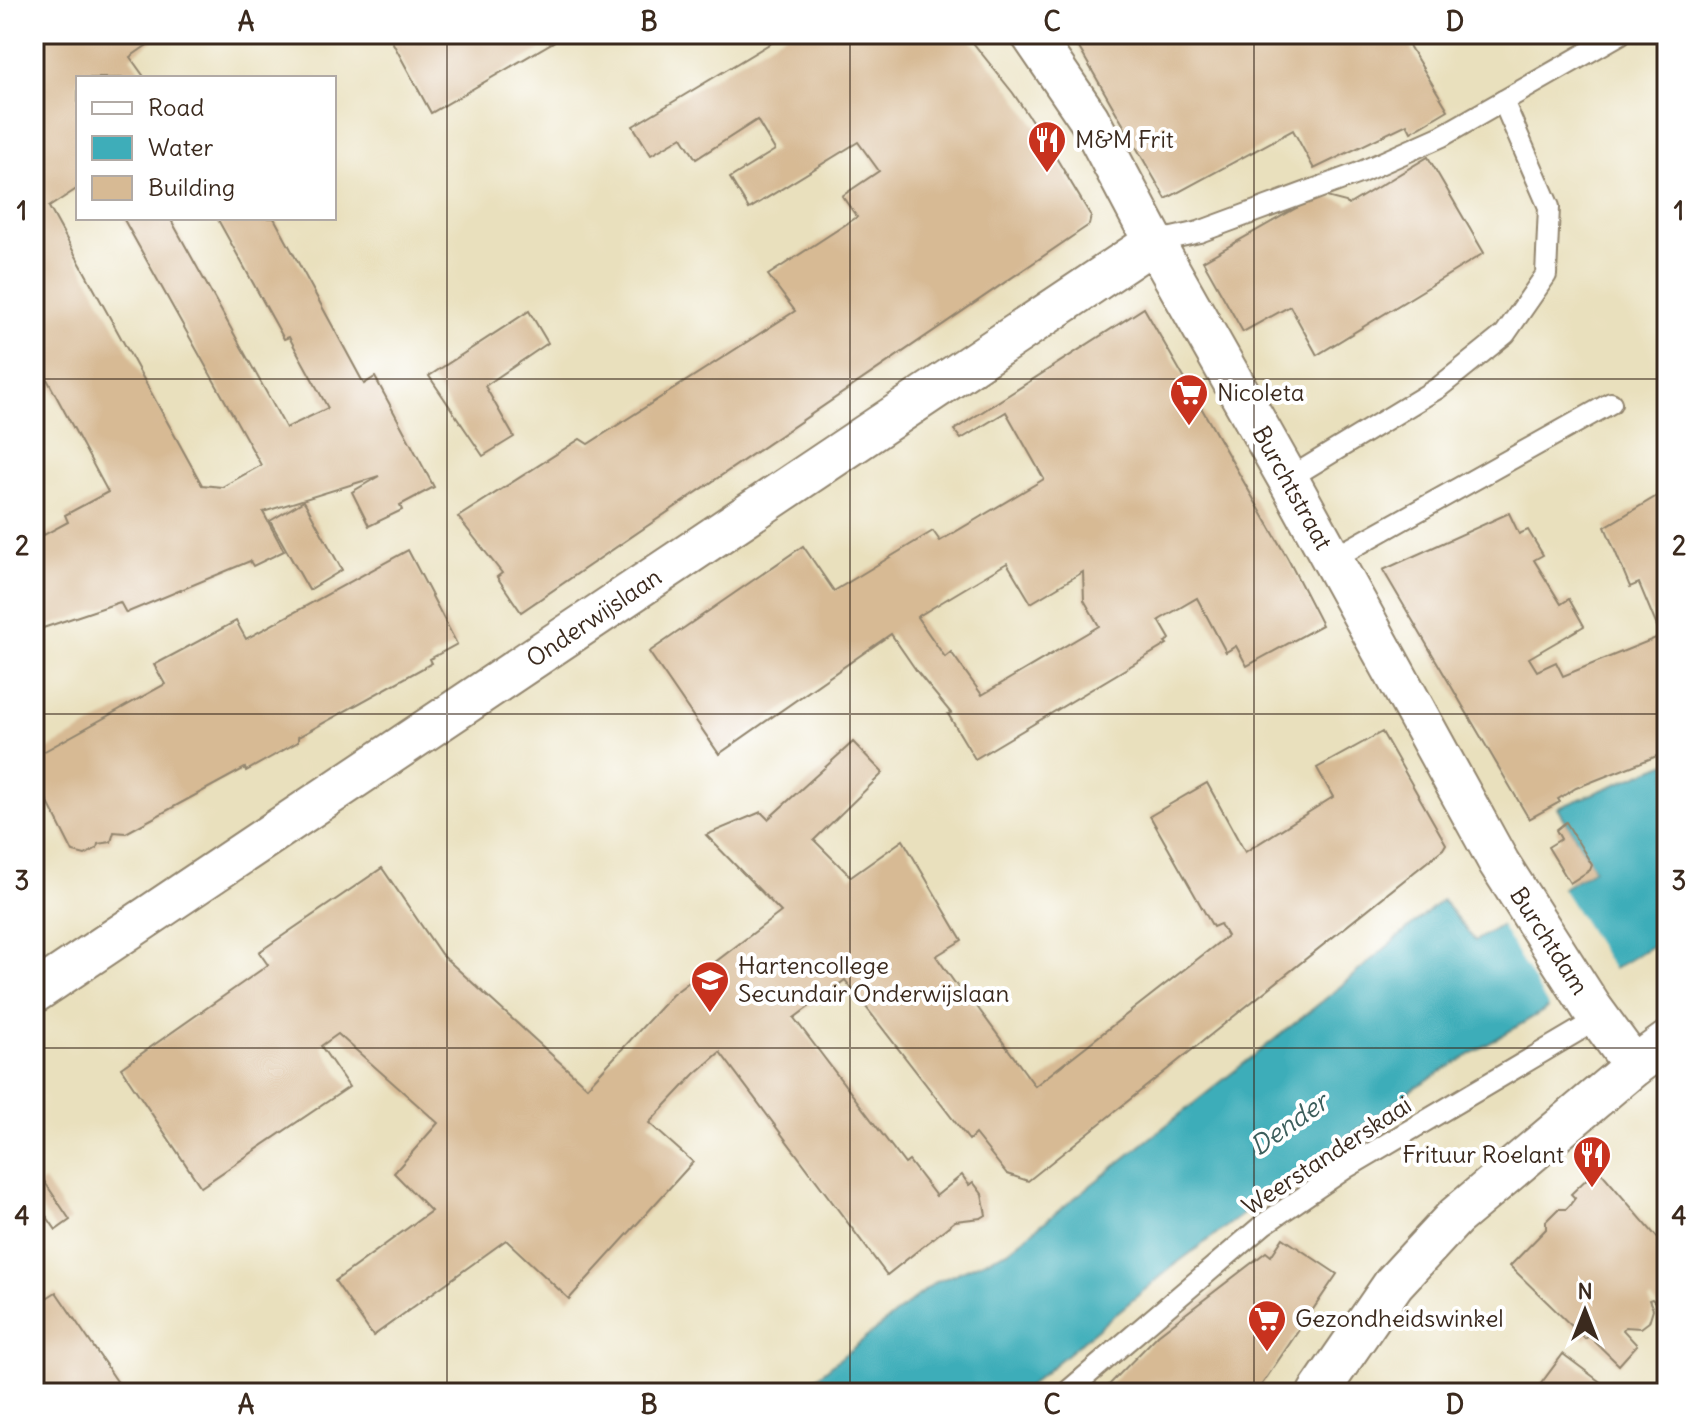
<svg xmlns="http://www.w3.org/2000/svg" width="1701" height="1427" font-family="Delius,sans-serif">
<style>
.water{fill:#3eadb9;stroke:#3c6c6c;stroke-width:2}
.pier{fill:#e9e0bd}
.building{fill:#d7ba94;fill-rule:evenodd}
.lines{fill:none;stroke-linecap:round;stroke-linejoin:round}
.lane-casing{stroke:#92856e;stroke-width:24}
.street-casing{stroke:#92856e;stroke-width:44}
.lane{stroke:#fff;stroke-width:20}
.street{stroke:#fff;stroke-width:40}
.grid{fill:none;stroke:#3b2a1e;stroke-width:2;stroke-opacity:0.55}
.labels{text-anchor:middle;stroke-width:8;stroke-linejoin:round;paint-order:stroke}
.poi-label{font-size:24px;fill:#3b2a1e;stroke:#fff;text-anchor:start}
.street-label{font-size:24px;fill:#3b2a1e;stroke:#fff}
.water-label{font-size:26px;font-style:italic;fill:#3c5e5c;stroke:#fff}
.neatline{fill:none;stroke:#3b2a1e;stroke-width:3}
.grid-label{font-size:26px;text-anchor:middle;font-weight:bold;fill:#3b2a1e}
</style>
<rect width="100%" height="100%" fill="#fff"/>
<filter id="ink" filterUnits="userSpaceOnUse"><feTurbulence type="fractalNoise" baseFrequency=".0125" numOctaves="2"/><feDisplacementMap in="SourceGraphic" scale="16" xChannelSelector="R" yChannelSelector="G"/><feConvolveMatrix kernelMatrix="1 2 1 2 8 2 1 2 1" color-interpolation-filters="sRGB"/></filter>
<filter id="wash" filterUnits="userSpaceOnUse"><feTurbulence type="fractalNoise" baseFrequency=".006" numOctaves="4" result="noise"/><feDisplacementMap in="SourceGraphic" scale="32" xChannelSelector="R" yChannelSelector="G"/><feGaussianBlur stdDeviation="1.8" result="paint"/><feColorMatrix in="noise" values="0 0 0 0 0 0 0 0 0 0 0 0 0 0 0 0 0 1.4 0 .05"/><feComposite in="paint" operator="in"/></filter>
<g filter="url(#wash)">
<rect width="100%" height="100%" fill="#e9e0bd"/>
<path class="water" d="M 1667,763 L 1667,937 L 1414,1088 L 1177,1263 L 1020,1393 L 797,1393 L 934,1283 L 1008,1251 L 1329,996 L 1442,900 L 1475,941 L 1594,869 L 1558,808 Z"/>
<path class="pier" d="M 1560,885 L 1615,972 L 1551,1011 L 1499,922 Z"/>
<g id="blocks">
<g class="building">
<path d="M 41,34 L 163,34 L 130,57 L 145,78 L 78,78 L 78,188 L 49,207 L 202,485 L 222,487 L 261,465 L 123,218 L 170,218 L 286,428 L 328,408 L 289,337 L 284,339 L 217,218 L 274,218 L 364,384 L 375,377 L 434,487 L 400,505 L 402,510 L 369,526 L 352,492 L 379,476 L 263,512 L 284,551 L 253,566 L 250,561 L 126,613 L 120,602 L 34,631 L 34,516 L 44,535 L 68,522 L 65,515 L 108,492 L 34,355 L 34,39 Z"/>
<path d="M 388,34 L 475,34 L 477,38 L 484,34 L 567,34 L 431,113 Z"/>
<path d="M 786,34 L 966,34 L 1013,93 L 1049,146 L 1091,216 L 1089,225 L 521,612 L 497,577 L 502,573 L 458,517 L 580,439 L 588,444 L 795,311 L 768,275 L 857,217 L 842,196 L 879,171 L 858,142 L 749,209 L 730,178 L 775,150 L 757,120 L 696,159 L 682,137 L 651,155 L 633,126 Z"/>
<path d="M 1071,34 L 1375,34 L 1377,37 L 1383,34 L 1402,34 L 1448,110 L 1411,132 L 1407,124 L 1314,169 L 1293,130 L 1166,199 Z"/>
<path d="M 1428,157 L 1484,253 L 1317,355 L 1290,306 L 1243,332 L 1203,261 L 1319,195 L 1346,202 L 1348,205 Z"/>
<path d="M 1144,308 L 1288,559 L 1322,625 L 1247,666 L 1236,646 L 1226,652 L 1197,598 L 1159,620 L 1170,639 L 1165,642 L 1167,644 L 975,759 L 948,714 L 951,713 L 918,673 L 891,634 L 719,754 L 649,652 L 803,546 L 834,591 L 933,531 L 940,541 L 1044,479 L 1006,412 L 961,439 L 954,430 ZM 1007,563 L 1031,603 L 1083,572 L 1084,600 L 1099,626 L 982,695 L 951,652 L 945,657 L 917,617 Z"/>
<path d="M 529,311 L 548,343 L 485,386 L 514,437 L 483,456 L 429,376 Z"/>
<path d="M 1667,490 L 1667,752 L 1576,788 L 1558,799 L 1560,802 L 1529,819 L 1383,570 L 1509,513 L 1519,534 L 1528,530 L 1543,555 L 1534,560 L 1561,604 L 1569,599 L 1584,626 L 1529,658 L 1537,671 L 1556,662 L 1563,676 L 1661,636 L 1639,583 L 1630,587 L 1605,527 Z"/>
<path d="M 304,501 L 342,570 L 309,590 L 270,521 Z"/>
<path d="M 408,550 L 457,644 L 430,659 L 432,663 L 298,737 L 298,742 L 246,771 L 245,768 L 126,833 L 114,832 L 111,842 L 98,844 L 97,848 L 85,855 L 73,852 L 34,775 L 34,757 L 165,684 L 154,665 L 236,621 L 246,639 Z"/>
<path d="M 1382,732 L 1446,844 L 1443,849 L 1028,1181 L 1007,1174 L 975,1134 L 969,1140 L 845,980 L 794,1018 L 905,1164 L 909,1161 L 936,1196 L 962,1175 L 969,1185 L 973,1182 L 982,1194 L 986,1215 L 981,1218 L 955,1221 L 887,1275 L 720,1052 L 695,1074 L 649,1123 L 693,1162 L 569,1299 L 506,1240 L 373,1336 L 335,1281 L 431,1211 L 394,1173 L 438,1123 L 338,1034 L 321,1046 L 349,1087 L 201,1187 L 121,1068 L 268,965 L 259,952 L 382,868 L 441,954 L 587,1087 L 672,995 L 781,912 L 706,835 L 761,812 L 768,819 L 853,742 L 883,773 L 814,840 L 851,877 L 903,840 L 962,940 L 936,956 L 966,999 L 970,997 L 1035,1086 L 1227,936 L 1220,924 L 1213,927 L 1150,816 L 1207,783 L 1245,852 L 1333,797 L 1317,768 Z"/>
<path d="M 1566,822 L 1592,865 L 1590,870 L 1570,883 L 1548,847 L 1561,839 L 1556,830 Z"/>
<path d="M 1596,1170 L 1600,1174 L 1601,1172 L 1667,1249 L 1667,1316 L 1652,1299 L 1649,1300 L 1653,1309 L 1649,1322 L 1641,1328 L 1625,1327 L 1623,1330 L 1637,1345 L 1619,1365 L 1589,1336 L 1585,1339 L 1510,1266 L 1546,1229 L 1546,1221 L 1558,1209 L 1566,1209 L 1569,1206 L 1575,1198 L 1571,1194 Z"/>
<path d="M 44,1181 L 70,1220 L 56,1230 L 34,1198 L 34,1188 Z"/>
<path d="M 1283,1238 L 1337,1274 L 1256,1393 L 1101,1393 L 1158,1335 L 1266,1252 L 1271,1256 Z"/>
<path d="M 56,1292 L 125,1393 L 34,1393 L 34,1306 Z"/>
<path d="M 1563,1354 L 1615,1393 L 1534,1393 Z"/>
</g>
</g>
</g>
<g filter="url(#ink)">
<use href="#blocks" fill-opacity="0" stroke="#92856e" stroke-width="2"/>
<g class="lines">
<g class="lane-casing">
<g id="lane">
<path d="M 1154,242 L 1199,232 L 1359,173 L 1442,136 L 1620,34"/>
<path d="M 1288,479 L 1438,388 L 1505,334 L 1546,275 L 1549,207 L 1503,101"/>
<path d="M 1332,559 L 1611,403"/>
<path d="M 1066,1393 L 1264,1224 L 1346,1168 L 1598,1019"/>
</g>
</g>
<g class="street-casing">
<g id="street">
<path d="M 1031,34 L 1089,119 L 1154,242 L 1288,479 L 1499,863 L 1591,1007 L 1634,1066"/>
<path d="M 34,993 L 1154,242"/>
<path d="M 1318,1393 L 1394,1283 L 1455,1217 L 1634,1066 L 1667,1042"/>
</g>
</g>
<use href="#lane" class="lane"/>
<use href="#street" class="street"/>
</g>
</g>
<path class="grid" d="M 447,34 L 447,1393M 850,34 L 850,1393M 1254,34 L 1254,1393M 34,379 L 1667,379M 34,714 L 1667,714M 34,1048 L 1667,1048"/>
<defs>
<g id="restaurant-pin" transform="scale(2)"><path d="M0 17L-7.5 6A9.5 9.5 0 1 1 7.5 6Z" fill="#c8321e" stroke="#fff"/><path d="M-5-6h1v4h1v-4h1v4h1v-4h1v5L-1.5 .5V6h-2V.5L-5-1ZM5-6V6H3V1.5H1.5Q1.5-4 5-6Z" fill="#fff"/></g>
<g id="supermarket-pin" transform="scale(2)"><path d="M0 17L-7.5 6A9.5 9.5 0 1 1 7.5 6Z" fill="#c8321e" stroke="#fff"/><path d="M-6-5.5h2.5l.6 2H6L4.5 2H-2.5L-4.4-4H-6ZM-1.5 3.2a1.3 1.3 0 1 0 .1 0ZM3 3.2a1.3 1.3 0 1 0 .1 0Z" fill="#fff"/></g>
<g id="school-pin" transform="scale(2)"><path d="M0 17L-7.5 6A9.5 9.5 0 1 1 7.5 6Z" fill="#c8321e" stroke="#fff"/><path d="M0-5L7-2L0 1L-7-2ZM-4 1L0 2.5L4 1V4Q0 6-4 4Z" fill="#fff"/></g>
</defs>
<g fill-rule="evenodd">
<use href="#restaurant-pin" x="1047" y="140"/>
<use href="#supermarket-pin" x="1189" y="393"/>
<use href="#school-pin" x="710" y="980"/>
<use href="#restaurant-pin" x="1592" y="1155"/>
<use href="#supermarket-pin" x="1267" y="1319"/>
</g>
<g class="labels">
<g class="poi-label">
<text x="1075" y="148">M&amp;M Frit</text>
<text x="1217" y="401">Nicoleta</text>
<text x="738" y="974">Hartencollege<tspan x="738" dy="28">Secundair Onderwijslaan</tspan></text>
<text x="1564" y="1163" text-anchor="end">Frituur Roelant</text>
<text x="1295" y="1327">Gezondheidswinkel</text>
</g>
<g class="street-label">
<text transform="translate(1292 488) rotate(61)" y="8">Burchtstraat</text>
<text transform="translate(594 618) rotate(-34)" y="8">Onderwijslaan</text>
<text transform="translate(1549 941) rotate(57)" y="8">Burchtdam</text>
<text transform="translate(1327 1156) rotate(-33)" y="8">Weerstanderskaai</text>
</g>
<g class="water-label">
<text transform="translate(1289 1124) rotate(-35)" y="9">Dender</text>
</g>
</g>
<rect width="1701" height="1427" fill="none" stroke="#fff" stroke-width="88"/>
<rect x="76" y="76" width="260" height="144" fill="#ffffff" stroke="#b1aaa5" stroke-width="2"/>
<rect x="92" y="102" width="40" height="12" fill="#ffffff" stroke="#b1aaa5" stroke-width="2"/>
<text x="148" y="116" font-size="24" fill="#3b2a1e">Road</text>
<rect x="92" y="136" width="40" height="24" fill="#3eadb9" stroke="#b1aaa5" stroke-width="2"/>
<text x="148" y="156" font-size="24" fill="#3b2a1e">Water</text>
<rect x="92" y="176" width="40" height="24" fill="#d7ba94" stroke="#b1aaa5" stroke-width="2"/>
<text x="148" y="196" font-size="24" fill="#3b2a1e">Building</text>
<g transform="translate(1585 1311)" stroke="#ffffff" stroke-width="6" paint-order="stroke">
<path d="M0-6L14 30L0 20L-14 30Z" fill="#3b2a1e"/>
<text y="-12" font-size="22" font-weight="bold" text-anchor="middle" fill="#3b2a1e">N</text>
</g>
<rect x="44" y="44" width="1613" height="1339" class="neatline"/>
<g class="grid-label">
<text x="246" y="31">A</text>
<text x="649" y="31">B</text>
<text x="1052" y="31">C</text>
<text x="1455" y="31">D</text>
<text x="22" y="220">1</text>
<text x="1679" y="220">1</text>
<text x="22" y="555">2</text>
<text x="1679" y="555">2</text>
<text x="22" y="890">3</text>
<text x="1679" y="890">3</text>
<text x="22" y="1225">4</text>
<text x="1679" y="1225">4</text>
<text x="246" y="1414">A</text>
<text x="649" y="1414">B</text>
<text x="1052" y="1414">C</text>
<text x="1455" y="1414">D</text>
</g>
</svg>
